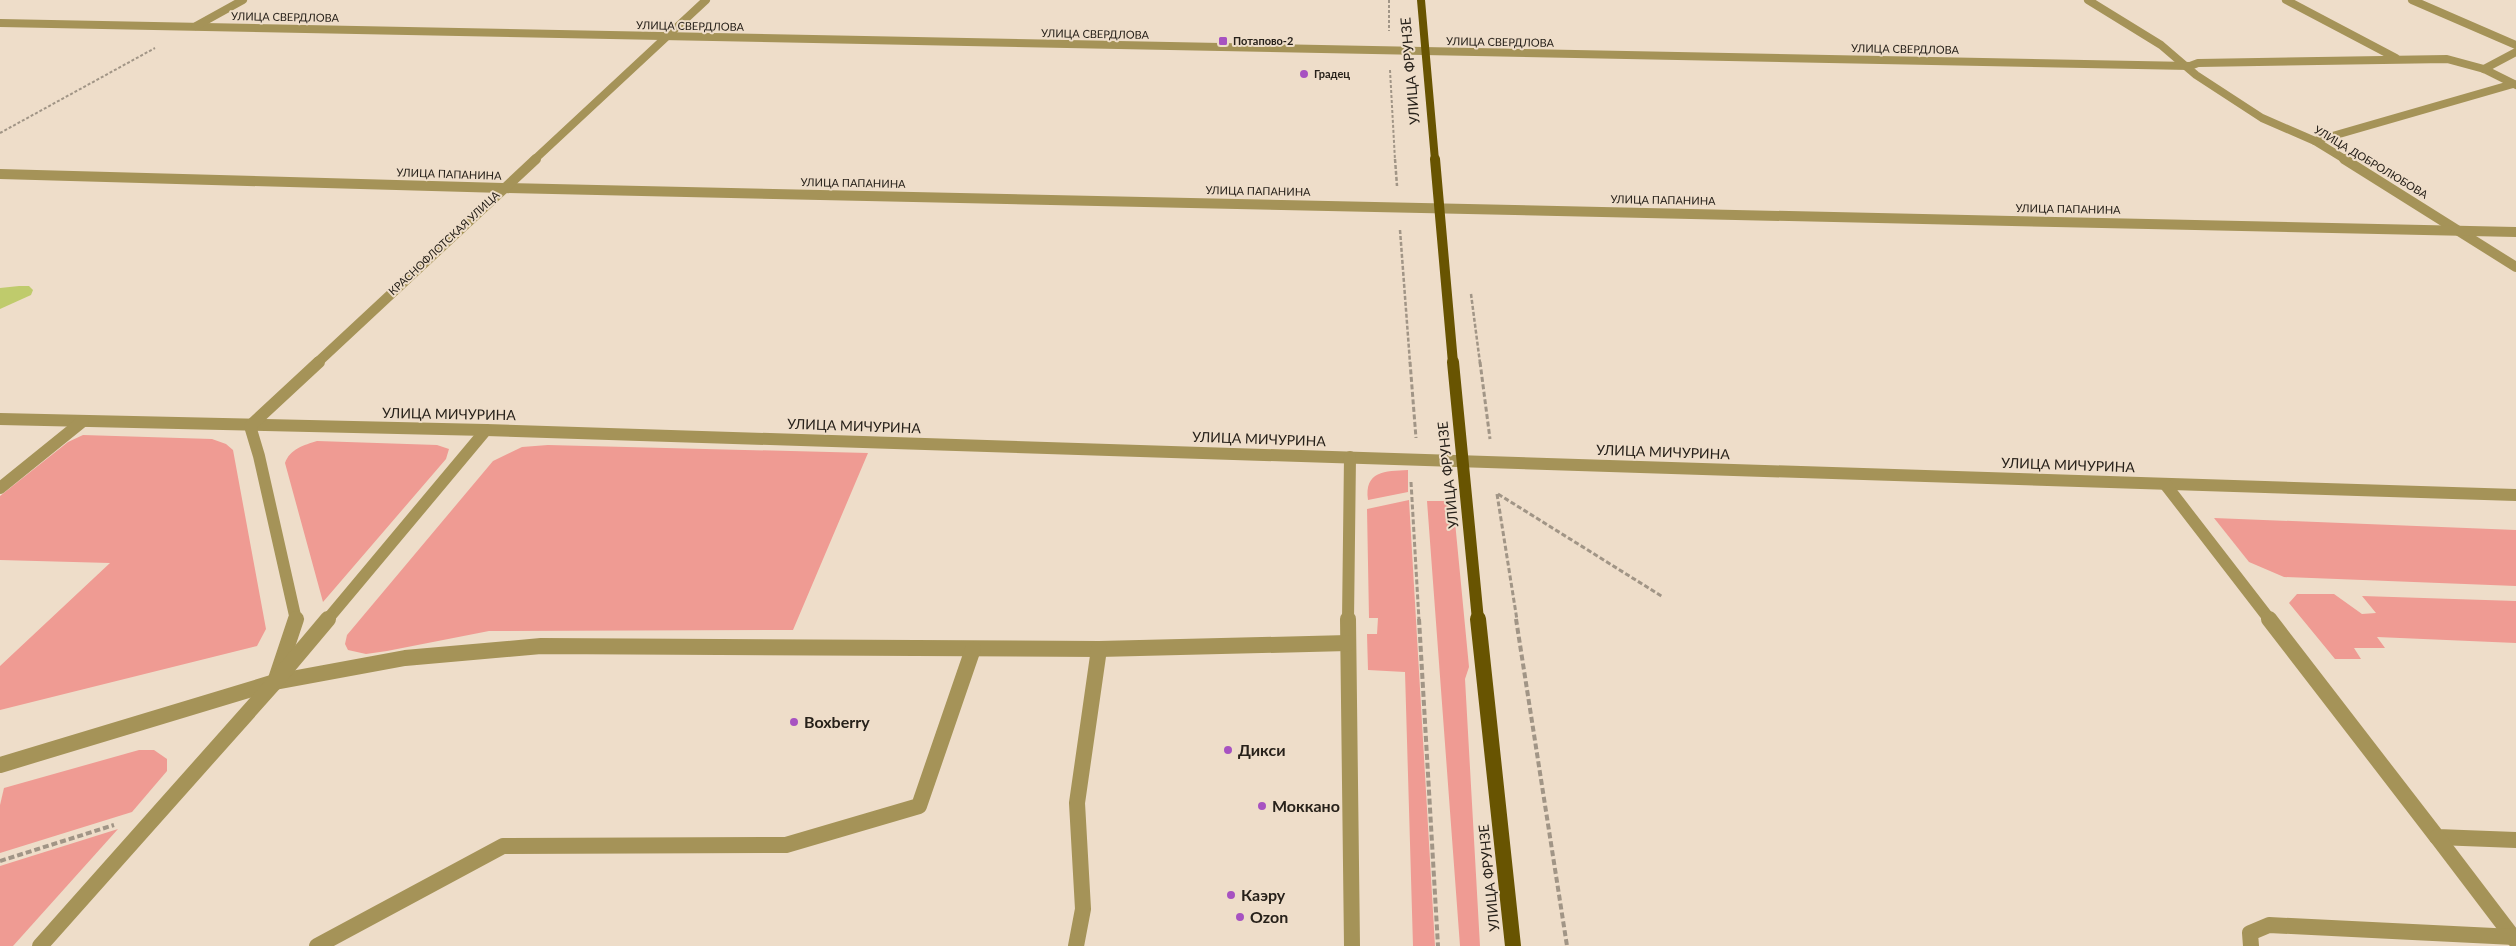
<svg xmlns="http://www.w3.org/2000/svg" width="2516" height="946" font-family="Lato,sans-serif">
<style>
.green{fill:#ef9b93}
.water{fill:#bfcb6c}
.lines{fill:none;stroke-linecap:round;stroke-linejoin:round}
.path-far3{stroke:#a19586;stroke-width:2;stroke-dasharray:3 2;stroke-linecap:butt}
.path-far2{stroke:#a19586;stroke-width:2.5;stroke-dasharray:4 2;stroke-linecap:butt}
.path-far1{stroke:#a19586;stroke-width:3;stroke-dasharray:5 2.5;stroke-linecap:butt}
.path{stroke:#a19586;stroke-width:4;stroke-dasharray:6 3;stroke-linecap:butt}
.minor-far3{stroke:#a59358;stroke-width:8}
.minor-far2{stroke:#a59358;stroke-width:10}
.minor-far1{stroke:#a59358;stroke-width:12}
.minor{stroke:#a59358;stroke-width:16}
.major-far3{stroke:#685401;stroke-width:8}
.major-far2{stroke:#685401;stroke-width:10}
.major-far1{stroke:#685401;stroke-width:12}
.major{stroke:#685401;stroke-width:16}
.poi-dot{fill:#a752c1;stroke:#eeddc9;stroke-width:2}
.labels{text-anchor:middle;stroke-width:4;stroke-linejoin:round;paint-order:stroke}
.far-street-label{font-size:11px;fill:#27211a;stroke:#eeddc9}
.far-poi-label{font-size:11px;font-weight:bold;fill:#27211a;stroke:#eeddc9;text-anchor:start}
.street-label{font-size:14px;fill:#27211a;stroke:#eeddc9}
.near-poi-label{font-size:16px;font-weight:bold;fill:#27211a;stroke:#eeddc9;text-anchor:start}
</style>
<rect width="100%" height="100%" fill="#eeddc9"/>
<g class="green">
<path d="M 83,435 L 212,439 L 226,444 L 233,450 L 266,629 L 257,646 L 0,710 L 0,666 L 110,563 L 0,560 L 0,496 L 68,442 Z"/>
<path d="M 317,441 L 437,445 L 449,449 L 446,459 L 323,602 L 285,463 C 290,449 304,445 317,441 Z"/>
<path d="M 548,445 L 868,453 L 793,630 L 489,631 L 387,651 L 366,654 L 348,650 L 345,644 L 347,635 L 493,461 L 522,447 Z"/>
<path d="M 1408,470 L 1408,492 L 1368,500 C 1364,471 1385,471 1408,470 Z"/>
<path d="M 1409,500 L 1435,946 L 1413,946 L 1405,672 L 1368,670 L 1367,634 L 1377,634 L 1378,618 L 1369,618 L 1367,509 Z"/>
<path d="M 1427,501 L 1453,501 L 1469,667 L 1465,679 L 1480,946 L 1460,946 Z"/>
<path d="M 2214,518 L 2516,530 L 2516,586 L 2284,577 L 2249,562 Z"/>
<path d="M 2297,594 L 2334,594 L 2362,614 L 2376,613 L 2362,596 L 2516,601 L 2516,643 L 2377,637 L 2385,648 L 2354,648 L 2361,659 L 2335,659 L 2289,603 Z"/>
<path d="M 139,750 L 154,750 L 167,759 L 167,771 L 132,812 L 0,853 L 0,805 L 4,788 Z"/>
<path d="M 118,829 L 13,946 L 0,946 L 0,866 Z"/>
</g>
<path class="water" d="M 19,286 L 29,286 L 33,290 L 31,295 L 0,309 L 0,288 Z"/>
<g class="lines">
<g class="path-far3">
<path d="M 1389,0 L 1389,31"/>
<path d="M 1390,70 L 1395,160"/>
<path d="M 0,133 L 155,48"/>
</g>
<g class="path-far2">
<path d="M 1395,159 L 1397,186"/>
<path d="M 1400,230 L 1410,363"/>
<path d="M 1471,294 L 1480,363"/>
</g>
<g class="path-far1">
<path d="M 1410,362 L 1416,438"/>
<path d="M 1480,362 L 1490,439"/>
<path d="M 1411,482 L 1419,620"/>
<path d="M 1497,494 L 1517,620"/>
<path d="M 1498,494 L 1663,597"/>
</g>
<g class="path">
<path d="M 1419,619 L 1438,946"/>
<path d="M 1516,619 L 1567,946"/>
<path d="M 0,861 L 114,825"/>
</g>
<g class="minor-far3">
<path d="M 2088,0 L 2161,45 L 2196,75 L 2262,118 L 2315,141 L 2346,160"/>
<path d="M 2286,0 L 2396,58"/>
<path d="M 2412,0 L 2516,45"/>
<path d="M 0,23 L 2190,66 L 2198,63 L 2447,59 L 2484,69 L 2516,85"/>
<path d="M 196,26 L 243,0"/>
<path d="M 2484,69 L 2516,52"/>
<path d="M 2315,141 L 2513,84"/>
<path d="M 534,160 L 706,0"/>
</g>
<g class="minor-far2">
<path d="M 2344,159 L 2516,267"/>
<path d="M 0,174 L 503,188 L 2516,232"/>
<path d="M 317,363 L 536,159"/>
</g>
<g class="minor-far1">
<path d="M 0,419 L 486,430 L 2516,495"/>
<path d="M 2165,484 L 2270,620"/>
<path d="M 0,488 L 83,421"/>
<path d="M 296,620 L 259,456 L 250,426 L 319,362"/>
<path d="M 327,620 L 486,430"/>
<path d="M 1348,620 L 1350,457"/>
</g>
<g class="minor">
<path d="M 1348,619 L 1352,946"/>
<path d="M 2269,619 L 2437,837 L 2516,840"/>
<path d="M 275,682 L 296,619"/>
<path d="M 0,765 L 275,682 L 405,658 L 541,646 L 1099,649 L 1348,643"/>
<path d="M 2437,837 L 2516,941"/>
<path d="M 40,946 L 275,682 L 328,619"/>
<path d="M 317,946 L 503,846 L 786,845 L 919,806 L 973,649"/>
<path d="M 1076,946 L 1083,909 L 1077,803 L 1099,649"/>
<path d="M 2251,946 L 2250,933 L 2269,925 L 2514,937"/>
</g>
<path class="major-far3" d="M 1421,0 L 1435,160"/>
<path class="major-far2" d="M 1435,159 L 1453,363"/>
<path class="major-far1" d="M 1453,362 L 1478,620"/>
<path class="major" d="M 1478,619 L 1513,946"/>
</g>
<g class="poi-dot">
<rect x="1218" y="36" width="10" height="10" rx="2.5"/>
<circle cx="1304" cy="74" r="5"/>
<circle cx="794" cy="722" r="5"/>
<circle cx="1228" cy="750" r="5"/>
<circle cx="1262" cy="806" r="5"/>
<circle cx="1231" cy="895" r="5"/>
<circle cx="1240" cy="917" r="5"/>
</g>
<g class="labels">
<g class="far-street-label">
<text transform="translate(285 17) rotate(1)" y="4">УЛИЦА СВЕРДЛОВА</text>
<text transform="translate(690 26) rotate(1)" y="4">УЛИЦА СВЕРДЛОВА</text>
<text transform="translate(1095 34) rotate(1)" y="4">УЛИЦА СВЕРДЛОВА</text>
<text transform="translate(1500 42) rotate(1)" y="4">УЛИЦА СВЕРДЛОВА</text>
<text transform="translate(1905 49) rotate(1)" y="4">УЛИЦА СВЕРДЛОВА</text>
<text transform="translate(2371 162) rotate(31)" y="4">УЛИЦА ДОБРОЛЮБОВА</text>
<text transform="translate(449 174) rotate(2)" y="4">УЛИЦА ПАПАНИНА</text>
<text transform="translate(853 183) rotate(1)" y="4">УЛИЦА ПАПАНИНА</text>
<text transform="translate(1258 191) rotate(1)" y="4">УЛИЦА ПАПАНИНА</text>
<text transform="translate(1663 200) rotate(1)" y="4">УЛИЦА ПАПАНИНА</text>
<text transform="translate(2068 209) rotate(1)" y="4">УЛИЦА ПАПАНИНА</text>
<text transform="translate(444 243) rotate(-43)" y="4">КРАСНОФЛОТСКАЯ УЛИЦА</text>
</g>
<g class="far-poi-label">
<text x="1233" y="45">Потапово-2</text>
<text x="1314" y="78">Градец</text>
</g>
<g class="street-label">
<text transform="translate(1410 71) rotate(-95)" y="5">УЛИЦА ФРУНЗЕ</text>
<text transform="translate(449 414) rotate(1)" y="5">УЛИЦА МИЧУРИНА</text>
<text transform="translate(854 426) rotate(2)" y="5">УЛИЦА МИЧУРИНА</text>
<text transform="translate(1259 439) rotate(2)" y="5">УЛИЦА МИЧУРИНА</text>
<text transform="translate(1663 452) rotate(2)" y="5">УЛИЦА МИЧУРИНА</text>
<text transform="translate(2068 465) rotate(2)" y="5">УЛИЦА МИЧУРИНА</text>
<text transform="translate(1448 475) rotate(-96)" y="5">УЛИЦА ФРУНЗЕ</text>
<text transform="translate(1489 878) rotate(-96)" y="5">УЛИЦА ФРУНЗЕ</text>
</g>
<g class="near-poi-label">
<text x="804" y="728">Boxberry</text>
<text x="1238" y="756">Дикси</text>
<text x="1272" y="812">Моккано</text>
<text x="1241" y="901">Каэру</text>
<text x="1250" y="923">Ozon</text>
</g>
</g>
</svg>
